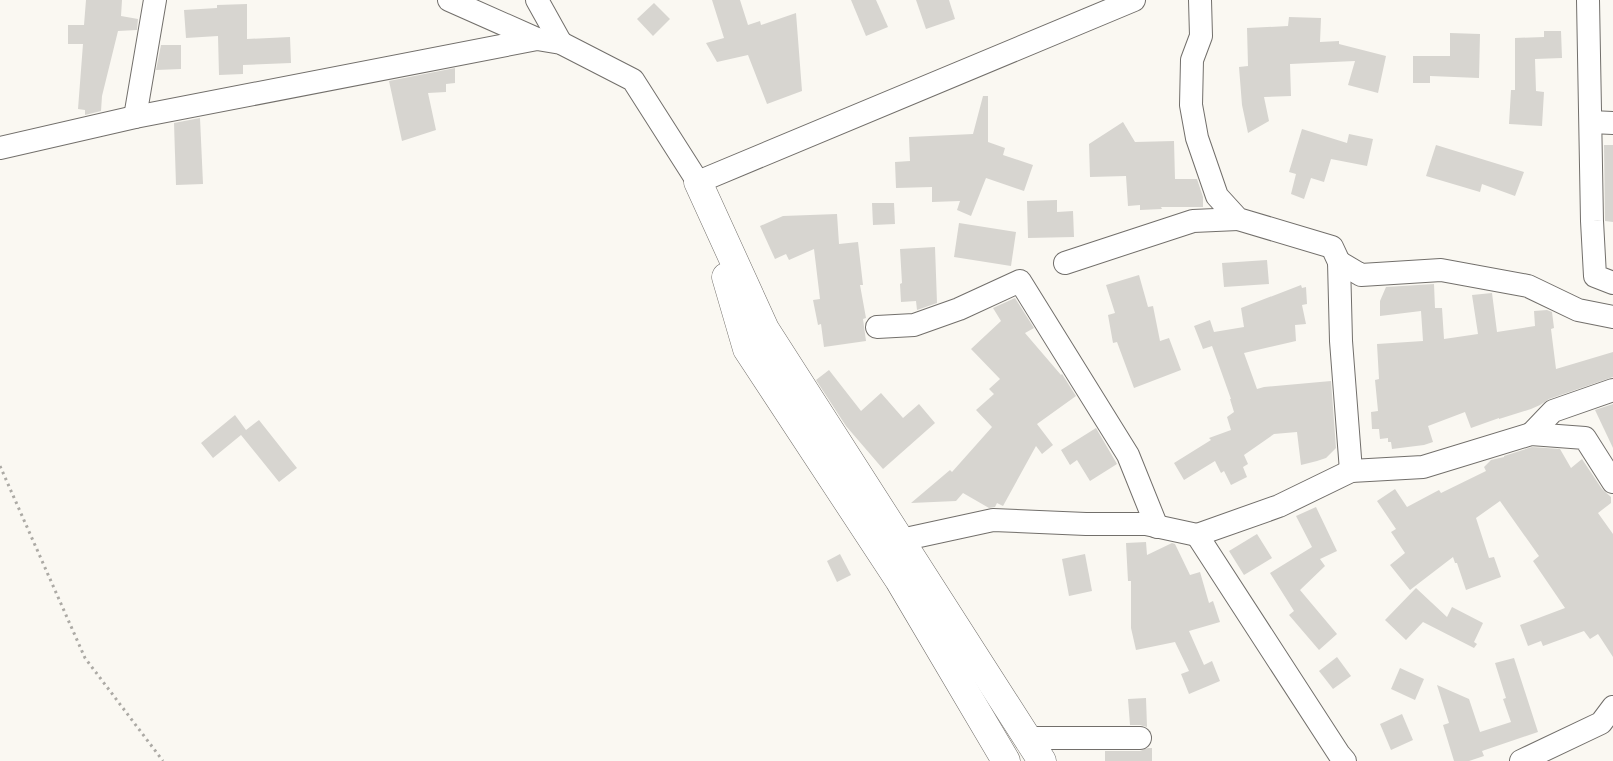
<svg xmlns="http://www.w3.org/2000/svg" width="1613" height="761" font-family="'PT Sans Narrow',sans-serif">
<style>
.building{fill:#d7d5d0}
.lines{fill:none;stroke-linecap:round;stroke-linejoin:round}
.minor-casing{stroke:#726f6b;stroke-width:24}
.secondary-casing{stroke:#726f6b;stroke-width:29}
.path{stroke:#acaaa5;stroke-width:3;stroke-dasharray:2.5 4;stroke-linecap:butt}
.minor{stroke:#fff;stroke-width:22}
.secondary{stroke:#fff;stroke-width:28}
</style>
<rect width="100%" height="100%" fill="#faf8f2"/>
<g class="building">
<path d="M 86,0 L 122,0 L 121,16 L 138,19 L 137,30 L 118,31 L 102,96 L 101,111 L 85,115 L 85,110 L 78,109 L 83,44 L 68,44 L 68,25 L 84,25 Z"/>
<path d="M 712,0 L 740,0 L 748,25 L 760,21 L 761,25 L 796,13 L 802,91 L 767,104 L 748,55 L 717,62 L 706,43 L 724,38 Z"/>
<path d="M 851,0 L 876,0 L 888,27 L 866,36 Z"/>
<path d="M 916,0 L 949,0 L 955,19 L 926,29 Z"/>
<path d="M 654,3 L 670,19 L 653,36 L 637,19 Z"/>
<path d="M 247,4 L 247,39 L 290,37 L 291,63 L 243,65 L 243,74 L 219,75 L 218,36 L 186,38 L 184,10 L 217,8 L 217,5 Z"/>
<path d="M 1289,17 L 1321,18 L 1320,42 L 1339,41 L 1339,44 L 1386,56 L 1378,93 L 1348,85 L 1355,61 L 1290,64 L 1291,96 L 1264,97 L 1269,121 L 1248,133 L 1242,105 L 1239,67 L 1248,66 L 1247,28 L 1288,26 Z"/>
<path d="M 1544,31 L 1561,31 L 1562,58 L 1535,59 L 1536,91 L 1544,92 L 1542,126 L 1509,124 L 1511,90 L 1515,90 L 1515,38 L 1544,37 Z"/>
<path d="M 1450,33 L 1480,34 L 1479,78 L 1430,76 L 1430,83 L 1413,83 L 1413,56 L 1450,56 Z"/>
<path d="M 161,45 L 181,45 L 181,69 L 156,70 Z"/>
<path d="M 455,68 L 455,83 L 446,84 L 446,92 L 428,93 L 436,130 L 402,141 L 389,81 Z"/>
<path d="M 983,96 L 988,96 L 988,142 L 1005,148 L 1003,155 L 1033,165 L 1024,191 L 986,178 L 971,216 L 957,210 L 960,201 L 932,202 L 932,187 L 896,188 L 895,162 L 910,161 L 909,137 L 973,134 Z"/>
<path d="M 200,118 L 203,184 L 176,185 L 174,123 Z"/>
<path d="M 1123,122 L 1135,142 L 1174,141 L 1175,179 L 1197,179 L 1203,197 L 1203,207 L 1161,207 L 1162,209 L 1140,210 L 1140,205 L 1128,206 L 1126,176 L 1090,177 L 1089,144 Z"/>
<path d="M 1302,129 L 1347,143 L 1349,134 L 1373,139 L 1367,166 L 1331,159 L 1324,182 L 1311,178 L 1304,199 L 1291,194 L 1296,174 L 1289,172 Z"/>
<path d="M 1436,145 L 1524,172 L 1515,196 L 1482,184 L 1480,192 L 1426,176 Z"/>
<path d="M 1604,145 L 1613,145 L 1613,222 L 1605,221 Z"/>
<path d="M 1057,200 L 1057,212 L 1073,211 L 1074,237 L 1028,238 L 1027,201 Z"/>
<path d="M 872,203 L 894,203 L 895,224 L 873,225 Z"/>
<path d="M 837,214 L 839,244 L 858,242 L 863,285 L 860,285 L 866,318 L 863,319 L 866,341 L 824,347 L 821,324 L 818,325 L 813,300 L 820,299 L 814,249 L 789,260 L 786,254 L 775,259 L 760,226 L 783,216 Z"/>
<path d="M 959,223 L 1016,232 L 1011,266 L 954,257 Z"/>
<path d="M 935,247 L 937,303 L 917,310 L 916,301 L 901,302 L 900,284 L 902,283 L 900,249 Z"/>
<path d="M 1267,260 L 1269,284 L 1224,287 L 1222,263 Z"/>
<path d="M 1139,275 L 1148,307 L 1153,306 L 1160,341 L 1169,338 L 1181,370 L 1134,388 L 1117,342 L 1113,343 L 1108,315 L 1115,313 L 1106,285 Z"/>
<path d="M 1434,284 L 1435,308 L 1442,308 L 1444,339 L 1478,334 L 1472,295 L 1492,293 L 1497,332 L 1535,326 L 1534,311 L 1547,310 L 1552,312 L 1554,328 L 1551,329 L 1556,369 L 1613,352 L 1613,377 L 1549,399 L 1540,405 L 1531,409 L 1499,419 L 1499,418 L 1471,428 L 1465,412 L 1428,426 L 1433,442 L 1424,445 L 1392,449 L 1391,442 L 1388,442 L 1388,438 L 1380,439 L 1379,429 L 1372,429 L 1371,412 L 1378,411 L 1375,380 L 1379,379 L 1377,344 L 1423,341 L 1421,311 L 1380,316 L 1380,301 L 1386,287 Z"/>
<path d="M 1301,285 L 1302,288 L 1306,287 L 1307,304 L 1302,305 L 1306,324 L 1295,325 L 1296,341 L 1244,353 L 1257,389 L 1264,387 L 1331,381 L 1336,448 L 1326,458 L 1317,461 L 1301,465 L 1297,432 L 1274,434 L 1244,455 L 1248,464 L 1243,467 L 1247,477 L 1231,485 L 1224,471 L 1221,473 L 1215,461 L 1184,480 L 1174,463 L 1211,440 L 1209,438 L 1231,430 L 1227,417 L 1234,412 L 1230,399 L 1231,399 L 1212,346 L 1203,349 L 1194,326 L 1210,320 L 1214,332 L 1244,327 L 1241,308 Z"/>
<path d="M 1015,298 L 1034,328 L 1025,333 L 1061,375 L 1062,374 L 1076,396 L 1037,424 L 1053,445 L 1042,454 L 1036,446 L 1003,506 L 997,503 L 995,507 L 989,508 L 963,493 L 956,501 L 911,503 L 950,470 L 952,472 L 992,427 L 976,410 L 994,394 L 989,389 L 1000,379 L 971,349 L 1001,321 L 993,308 Z"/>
<path d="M 829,370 L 861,411 L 881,393 L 903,418 L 919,404 L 935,423 L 883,469 L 846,426 L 816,380 Z"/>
<path d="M 1613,404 L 1613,448 L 1595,410 Z"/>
<path d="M 235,415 L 246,430 L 259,420 L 297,468 L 279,482 L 241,435 L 213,458 L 201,443 Z"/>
<path d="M 1096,428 L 1117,464 L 1090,481 L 1077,460 L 1070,465 L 1061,450 Z"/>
<path d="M 1532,447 L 1560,449 L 1571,468 L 1582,459 L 1602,489 L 1611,497 L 1611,503 L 1598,513 L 1613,534 L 1613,657 L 1598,634 L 1590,639 L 1584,631 L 1543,646 L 1541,641 L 1528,646 L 1520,625 L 1565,608 L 1533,561 L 1539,556 L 1500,501 L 1476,518 L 1489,558 L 1494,557 L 1501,577 L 1466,590 L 1457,563 L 1455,563 L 1453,557 L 1410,590 L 1390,565 L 1405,553 L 1391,532 L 1396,529 L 1377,501 L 1395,489 L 1407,507 L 1439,490 L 1441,493 L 1486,471 L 1484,467 L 1491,460 L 1504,457 L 1504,456 Z"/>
<path d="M 1316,507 L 1337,551 L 1320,559 L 1325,566 L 1300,590 L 1337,634 L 1319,650 L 1289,615 L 1294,611 L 1270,573 L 1312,547 L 1296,516 Z"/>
<path d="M 1257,534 L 1272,558 L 1244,575 L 1229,551 Z"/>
<path d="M 1146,542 L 1147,555 L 1172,543 L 1175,544 L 1190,575 L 1200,572 L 1209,603 L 1213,601 L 1220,622 L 1189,631 L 1204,665 L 1212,661 L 1220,681 L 1189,694 L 1181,674 L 1189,671 L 1175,642 L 1136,650 L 1131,628 L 1131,581 L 1128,581 L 1126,543 Z"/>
<path d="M 840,554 L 851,575 L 837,582 L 827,561 Z"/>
<path d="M 1085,554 L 1092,591 L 1069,596 L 1062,559 Z"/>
<path d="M 1416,588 L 1447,617 L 1452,607 L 1483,623 L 1474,642 L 1477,644 L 1474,648 L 1423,622 L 1406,640 L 1385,620 Z"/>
<path d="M 1337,657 L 1351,676 L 1333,689 L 1319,671 Z"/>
<path d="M 1514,658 L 1538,732 L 1482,751 L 1484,756 L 1469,761 L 1454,761 L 1443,725 L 1449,723 L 1437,685 L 1469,699 L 1480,732 L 1511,722 L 1503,699 L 1506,698 L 1495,663 Z"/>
<path d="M 1400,668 L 1424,679 L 1415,700 L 1391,689 Z"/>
<path d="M 1146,698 L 1147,727 L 1140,725 L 1130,725 L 1128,699 Z"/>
<path d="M 1402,714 L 1413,740 L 1391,750 L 1380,724 Z"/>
<path d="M 1148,748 L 1152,748 L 1152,761 L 1105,761 L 1105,751 L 1140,751 Z"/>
</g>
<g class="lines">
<g class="minor-casing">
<g id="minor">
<path d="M 449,0 L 537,39"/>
<path d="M 537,0 L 561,43"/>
<path d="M 1200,0 L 1201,36 L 1192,60 L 1191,105 L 1197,138 L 1217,196 L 1238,219 L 1332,247 L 1339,262 L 1341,341 L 1351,471"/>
<path d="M 1588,0 L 1592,221 L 1595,276 L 1613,283"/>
<path d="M 135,117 L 155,0"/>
<path d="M 1591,122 L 1613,123"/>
<path d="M 0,148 L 135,117 L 537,39 L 561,43 L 633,80 L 698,182 L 1134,0"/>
<path d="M 1339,262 L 1361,275 L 1441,270 L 1528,286 L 1578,310 L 1613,317"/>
<path d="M 1065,263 L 1193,221 L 1238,219"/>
<path d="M 877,327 L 914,325 L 959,309 L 1020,281 L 1128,455 L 1157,527"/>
<path d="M 1531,434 L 1553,411 L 1613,390"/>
<path d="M 901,540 L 993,520 L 1086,524 L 1146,524 L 1197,535"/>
<path d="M 1027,738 L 1140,738"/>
<path d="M 1345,761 L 1339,754 L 1197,535 L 1279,506 L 1351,471 L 1423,467 L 1531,434 L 1585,438 L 1613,482"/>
<path d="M 1521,761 L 1601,723 L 1613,707"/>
</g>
</g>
<g class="secondary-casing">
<g id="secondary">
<path d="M 698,182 L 765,329 L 1042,761"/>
<path d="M 726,277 L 747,349 L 899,580 L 1006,761"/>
</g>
</g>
<path class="path" d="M 0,466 L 85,658 L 163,761"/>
<use href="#minor" class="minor"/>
<use href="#secondary" class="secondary"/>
</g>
</svg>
